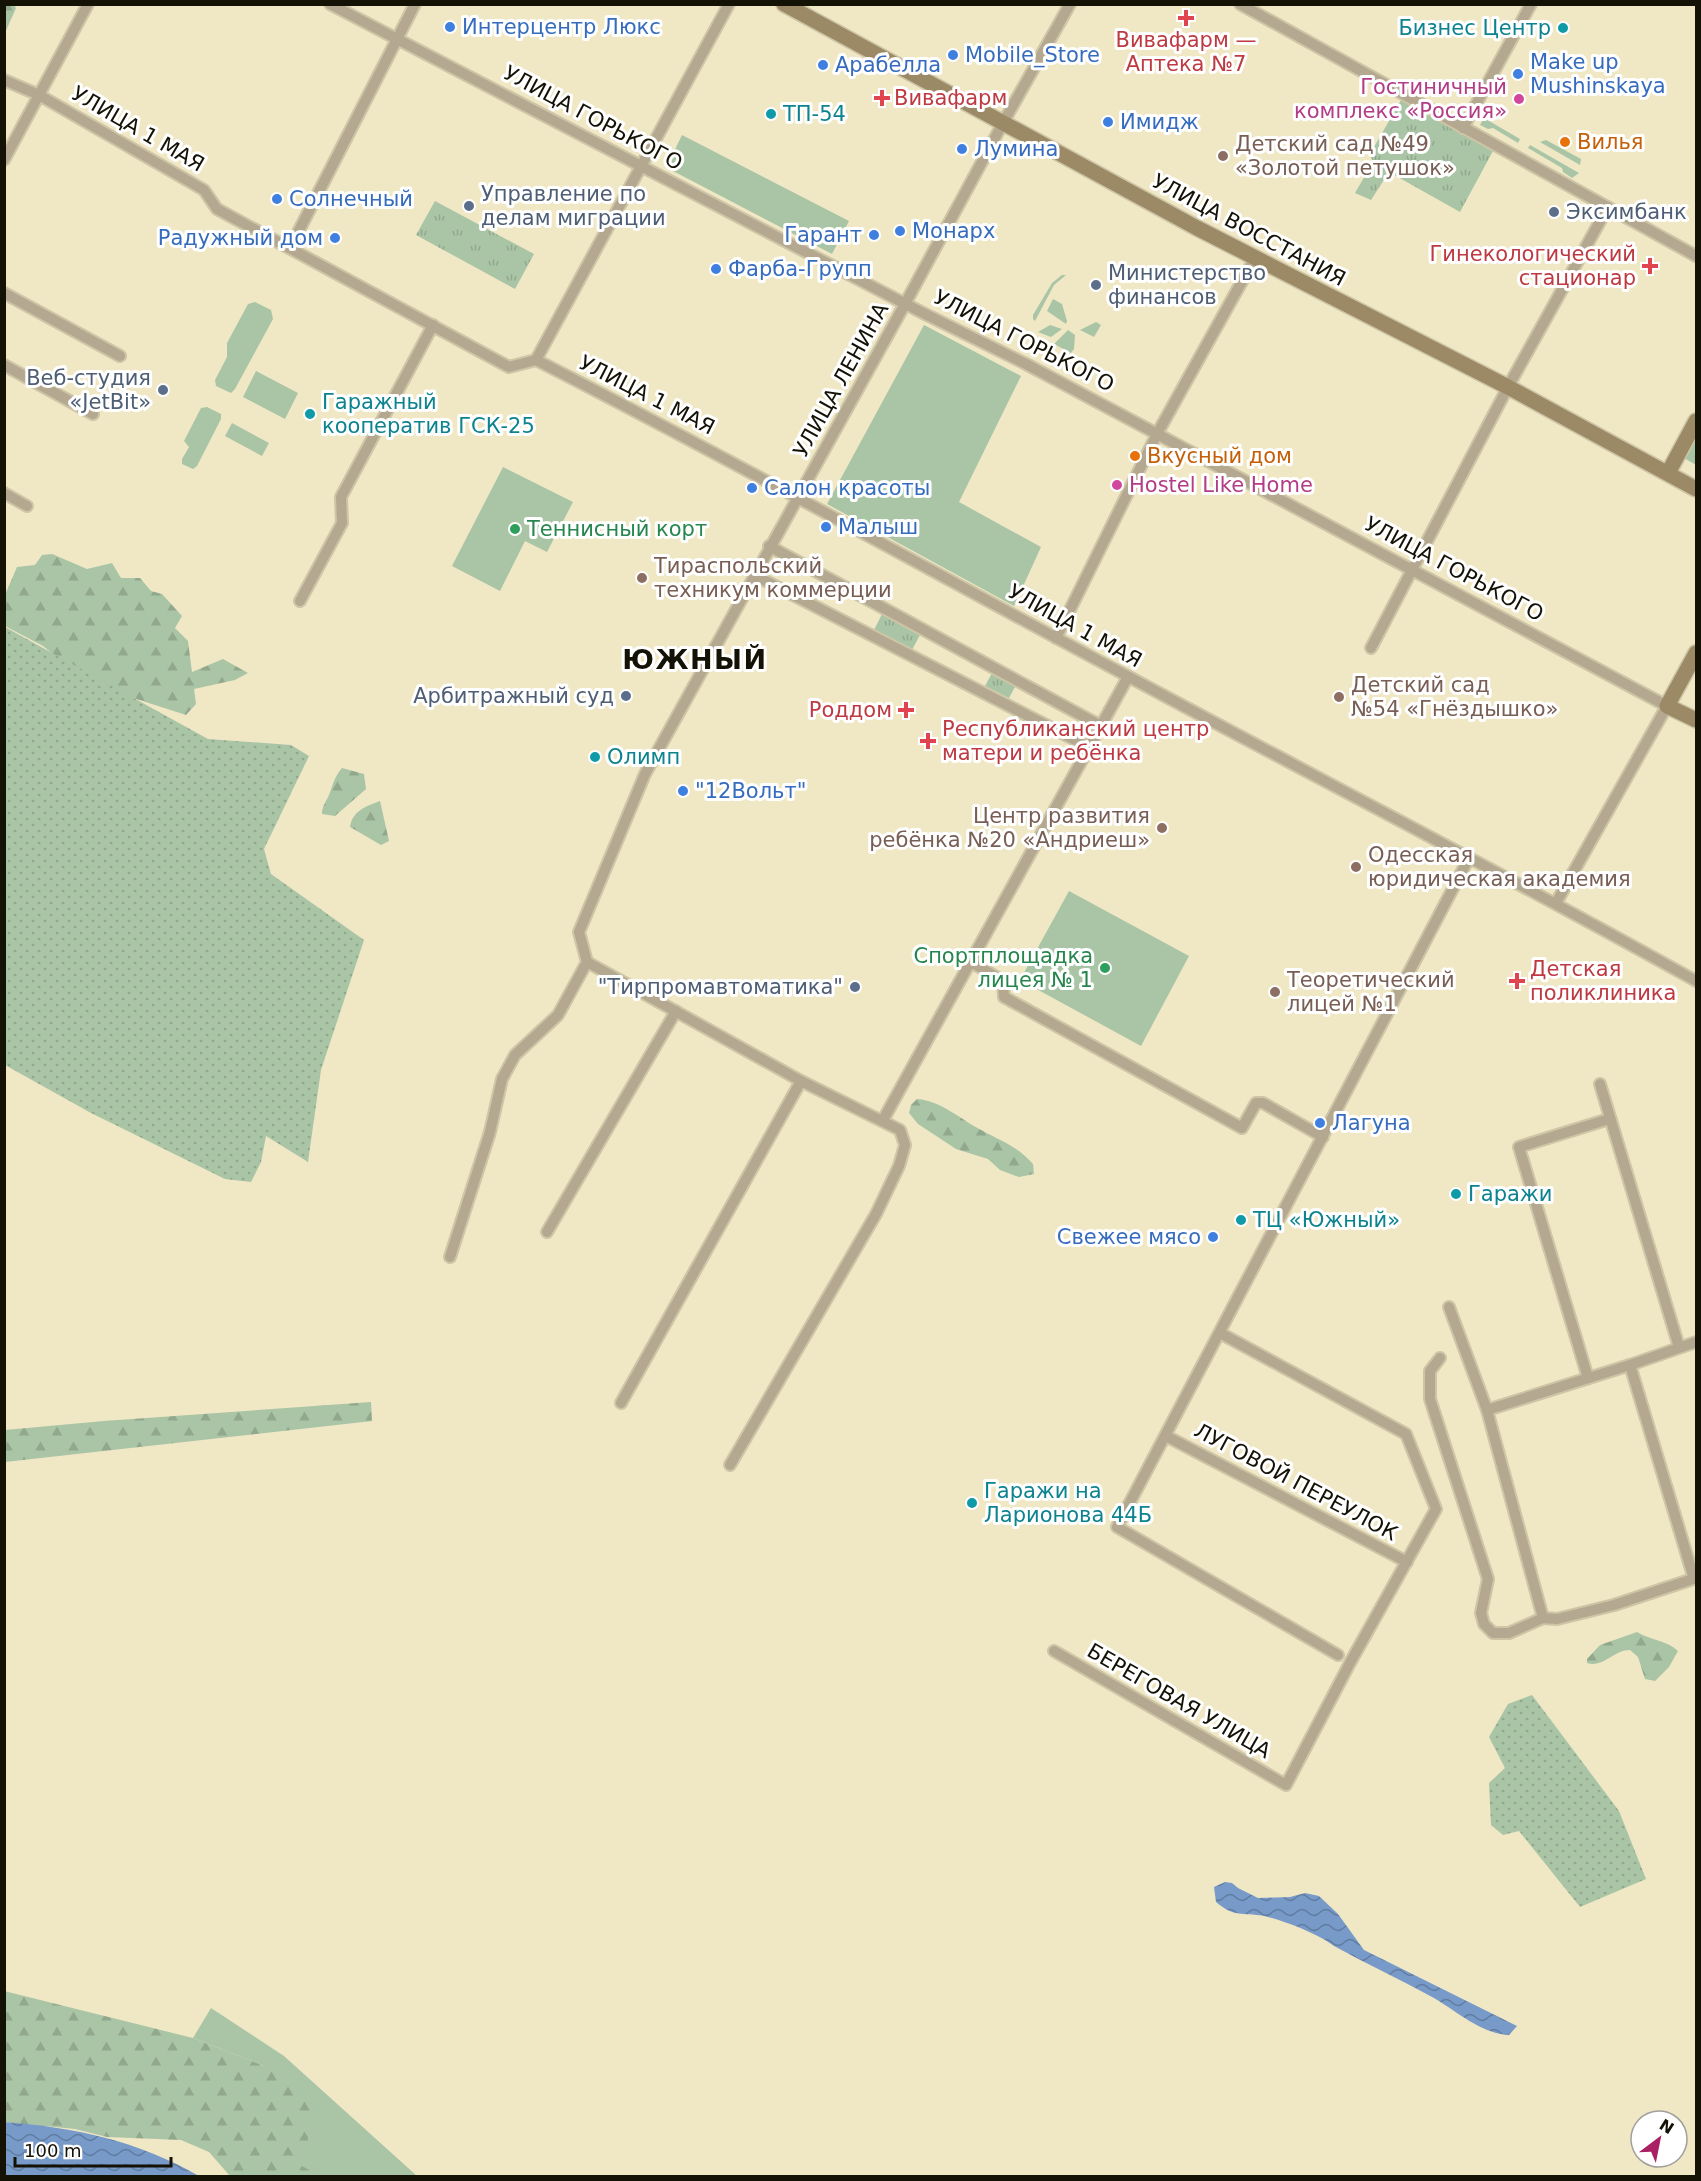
<svg xmlns="http://www.w3.org/2000/svg" width="1701" height="2181" font-family="'DejaVu Sans',sans-serif">
<style>
.grass{fill:#a9c5a6}
.forest{fill:url(#forest-firs)}
.park{fill:url(#park-tufts)}
.garden{fill:url(#garden-dots)}
.water{fill:url(#water-waves)}
.lines{fill:none;stroke-linecap:round;stroke-linejoin:round}
.street-casing{stroke:#cdc5a6;stroke-width:14}
.secondary-casing{stroke:#cdc5a6;stroke-width:18}
.street{stroke:#b4a990;stroke-width:10}
.secondary{stroke:#9b8a65;stroke-width:15}
.health-dot{fill:#e0444e;stroke:#fff;stroke-width:2}
.shop-dot{fill:#3f7fe0;stroke:#fff;stroke-width:2}
.culture-dot{fill:#0f9aa8;stroke:#fff;stroke-width:2}
.hotel-dot{fill:#d1479c;stroke:#fff;stroke-width:2}
.food-dot{fill:#e8710a;stroke:#fff;stroke-width:2}
.education-dot{fill:#8d6e63;stroke:#fff;stroke-width:2}
.service-dot{fill:#5c6f8a;stroke:#fff;stroke-width:2}
.leisure-dot{fill:#2e9e5b;stroke:#fff;stroke-width:2}
.labels{text-anchor:middle;stroke-width:6;stroke-linejoin:round;paint-order:stroke}
.shop-label{font-size:21px;fill:#366cbe;stroke:#fff;text-anchor:start}
.culture-label{font-size:21px;fill:#0d838f;stroke:#fff;text-anchor:start}
.health-label{font-size:21px;fill:#be3a42;stroke:#fff;text-anchor:start}
.hotel-label{font-size:21px;fill:#b23c85;stroke:#fff;text-anchor:end}
.street-label{font-size:21px;fill:#141105;stroke:#fff}
.food-label{font-size:21px;fill:#c56008;stroke:#fff;text-anchor:start}
.education-label{font-size:21px;fill:#785e54;stroke:#fff;text-anchor:start}
.service-label{font-size:21px;fill:#4e5e75;stroke:#fff;text-anchor:start}
.leisure-label{font-size:21px;fill:#27864d;stroke:#fff;text-anchor:start}
.district-label{font-size:27px;font-weight:bold;letter-spacing:1.5px;fill:#141105;stroke:#fff}
</style>
<defs>
<pattern id="forest-firs" width="22" height="20" patternUnits="userSpaceOnUse" patternTransform="scale(1.5)"><rect width="22" height="20" fill="#a9c5a6"/><path d="M5 1l3.5 6h-7zM16 11l3.5 6h-7z" fill="#91a88d"/></pattern>
<pattern id="park-tufts" width="24" height="20" patternUnits="userSpaceOnUse" patternTransform="scale(1.5)"><rect width="24" height="20" fill="#a9c5a6"/><path d="M3 7l-1-3M5 7V3M7 7l1-3M15 17l-1-3M17 17v-4M19 17l1-3" fill="none" stroke="#91a88d"/></pattern>
<pattern id="garden-dots" width="8" height="8" patternUnits="userSpaceOnUse" patternTransform="scale(1.5)"><rect width="8" height="8" fill="#a9c5a6"/><path d="M2 2h.1M6 6h.1" fill="none" stroke="#91a88d" stroke-width="1.8" stroke-linecap="round"/></pattern>
<pattern id="water-waves" width="16" height="10" patternUnits="userSpaceOnUse" patternTransform="scale(1.5)"><rect width="16" height="10" fill="#779ac9"/><path d="M0 5q4-4 8 0t8 0" fill="none" stroke="#607ca1"/></pattern>
</defs>
<rect width="100%" height="100%" fill="#f0e7c5"/>
<g class="grass">
<path d="M 1484,118 L 1520,139 L 1518,143 L 1493,128 L 1488,129 L 1480,125 Z"/>
<path d="M 682,135 L 849,221 L 832,254 L 673,171 L 668,164 Z"/>
<path d="M 1546,140 L 1581,159 L 1580,165 L 1540,142 Z"/>
<path d="M 1530,145 L 1579,173 L 1572,178 L 1563,172 L 1562,168 L 1528,148 Z"/>
<path d="M 1062,275 L 1066,275 L 1054,285 L 1035,321 L 1033,319 L 1033,315 L 1052,283 Z"/>
<path d="M 1053,299 L 1062,304 L 1067,321 L 1066,324 L 1047,311 Z"/>
<path d="M 255,302 L 271,310 L 273,319 L 235,389 L 231,393 L 216,386 L 215,380 L 227,357 L 227,343 L 248,304 Z"/>
<path d="M 1096,322 L 1101,325 L 1094,337 L 1080,330 Z"/>
<path d="M 924,325 L 1021,376 L 959,502 L 1041,547 L 1014,606 L 827,504 Z"/>
<path d="M 1050,325 L 1062,329 L 1051,337 L 1038,332 Z"/>
<path d="M 1068,330 L 1075,335 L 1074,349 L 1071,353 L 1054,344 Z"/>
<path d="M 256,371 L 298,393 L 285,419 L 243,397 Z"/>
<path d="M 207,407 L 221,414 L 221,419 L 197,466 L 193,469 L 182,464 L 182,459 L 189,447 L 184,441 L 201,408 Z"/>
<path d="M 232,423 L 269,443 L 262,456 L 225,436 Z"/>
<path d="M 503,467 L 573,502 L 547,552 L 525,541 L 500,591 L 452,566 Z"/>
<path d="M 1069,891 L 1189,956 L 1141,1046 L 1020,980 Z"/>
<path d="M 211,2008 L 284,2056 L 417,2176 L 320,2176 L 302,2167 L 264,2066 L 193,2038 Z"/>
</g>
<g class="forest">
<path d="M 5,4 L 14,5 L 16,8 L 5,33 Z"/>
<path d="M 52,554 L 87,569 L 112,563 L 121,578 L 140,578 L 151,591 L 162,594 L 182,616 L 175,628 L 188,641 L 192,672 L 223,659 L 248,673 L 235,680 L 194,689 L 196,704 L 186,715 L 127,696 L 75,672 L 43,646 L 5,626 L 4,597 L 17,567 L 35,565 L 42,555 Z"/>
<path d="M 342,768 L 364,774 L 366,789 L 335,816 L 322,814 C 322,806 326,802 329,795 C 334,783 333,779 342,768 Z"/>
<path d="M 380,801 L 389,841 L 381,845 L 350,827 C 352,811 366,806 380,801 Z"/>
<path d="M 917,1099 C 942,1101 961,1120 983,1131 C 1003,1142 1017,1146 1033,1164 L 1034,1174 L 1019,1177 L 1000,1170 L 988,1159 L 956,1149 L 918,1124 L 909,1113 L 911,1105 Z"/>
<path d="M 371,1402 L 372,1421 L 5,1462 L 5,1430 L 104,1421 Z"/>
<path d="M 1637,1632 C 1650,1640 1666,1640 1678,1651 L 1669,1667 L 1655,1681 L 1645,1679 L 1638,1657 L 1630,1650 C 1613,1650 1604,1668 1587,1663 L 1587,1659 L 1600,1645 Z"/>
<path d="M 4,1991 L 193,2038 L 264,2066 L 317,2099 L 302,2166 L 320,2176 L 230,2176 L 209,2152 L 181,2140 L 107,2137 L 75,2129 L 5,2122 Z"/>
</g>
<g class="park">
<path d="M 1401,100 L 1493,151 L 1460,212 L 1389,172 L 1371,200 L 1355,193 L 1373,162 L 1370,154 Z"/>
<path d="M 435,201 L 534,254 L 515,289 L 416,235 Z"/>
<path d="M 1696,431 L 1696,465 L 1682,457 Z"/>
<path d="M 883,612 L 921,633 L 912,650 L 874,630 Z"/>
<path d="M 992,673 L 1016,685 L 1009,698 L 985,686 Z"/>
</g>
<g class="garden">
<path d="M 5,627 L 208,739 L 291,745 L 309,756 L 264,849 L 271,874 L 364,940 L 321,1070 L 308,1162 L 266,1136 L 261,1162 L 251,1182 L 225,1179 L 91,1113 L 5,1065 Z"/>
<path d="M 1532,1695 L 1619,1811 L 1646,1879 L 1580,1907 L 1519,1831 L 1503,1835 L 1491,1825 L 1489,1783 L 1505,1768 L 1489,1737 L 1508,1704 Z"/>
</g>
<g class="water">
<path d="M 1225,1882 L 1232,1883 L 1238,1888 L 1258,1898 L 1290,1897 L 1305,1893 L 1319,1896 L 1338,1914 L 1364,1950 L 1517,2026 L 1509,2035 C 1482,2034 1456,2011 1434,1998 C 1401,1980 1367,1964 1334,1946 C 1319,1934 1283,1920 1264,1916 C 1242,1912 1235,1918 1216,1902 L 1214,1887 Z"/>
<path d="M 4,2122 C 74,2127 138,2141 199,2176 L 5,2176 Z"/>
</g>
<g class="lines">
<g class="street-casing">
<g id="street">
<path d="M 330,4 L 921,312 L 1026,364 L 1667,706 L 1556,903"/>
<path d="M 1240,4 L 1696,256"/>
<path d="M 4,80 L 39,95 L 204,190 L 217,209 L 509,367 L 536,360 C 737,462 932,572 1131,678 C 1319,779 1510,877 1696,981"/>
<path d="M 1463,128 L 1531,4"/>
<path d="M 4,160 L 88,4"/>
<path d="M 290,248 L 415,4"/>
<path d="M 4,293 L 120,356"/>
<path d="M 536,360 L 729,4"/>
<path d="M 4,365 L 93,414"/>
<path d="M 4,493 L 27,506"/>
<path d="M 769,546 L 1101,726"/>
<path d="M 754,575 L 1089,747"/>
<path d="M 300,601 L 342,523 L 341,497 L 433,325"/>
<path d="M 1056,638 L 1157,434 L 1255,258"/>
<path d="M 1371,648 L 1508,387 L 1608,207"/>
<path d="M 587,962 L 801,1081 L 900,1130 L 905,1145 L 899,1166 L 876,1214 L 730,1465"/>
<path d="M 971,962 L 1003,981 L 1004,997 L 1242,1128 L 1256,1103 L 1263,1103 L 1323,1137"/>
<path d="M 1600,1084 L 1679,1347"/>
<path d="M 883,1120 L 1128,677"/>
<path d="M 547,1232 L 676,1011"/>
<path d="M 450,1257 L 490,1132 L 502,1079 L 515,1055 L 558,1015 L 587,962 L 579,932 L 645,774 L 905,304 L 1003,123 L 1070,4"/>
<path d="M 1449,1307 L 1487,1410 L 1543,1618"/>
<path d="M 1440,1358 L 1430,1371 L 1430,1399 L 1488,1579 L 1481,1613 L 1484,1624 L 1493,1633 L 1509,1633 L 1543,1618 L 1557,1619 L 1614,1605 L 1696,1578"/>
<path d="M 1630,1365 L 1694,1579"/>
<path d="M 1588,1378 L 1519,1147 L 1609,1119"/>
<path d="M 621,1403 L 801,1081"/>
<path d="M 1487,1410 L 1630,1365 L 1696,1342"/>
<path d="M 1166,1436 L 1407,1562"/>
<path d="M 1054,1651 L 1286,1785 L 1351,1661 L 1436,1509 L 1406,1434 L 1220,1333"/>
<path d="M 1338,1655 L 1117,1527 L 1469,858"/>
</g>
</g>
<g class="secondary-casing">
<g id="secondary">
<path d="M 784,4 L 1197,228 L 1508,387 L 1696,489"/>
<path d="M 1668,473 L 1696,421"/>
<path d="M 1696,653 L 1667,706 L 1696,720"/>
</g>
</g>
<use href="#street" class="street"/>
<use href="#secondary" class="secondary"/>
</g>
<g class="health-dot">
<path d="M1183 9h6v6h6v6h-6v6h-6v-6h-6v-6h6z"/>
<path d="M879 89h6v6h6v6h-6v6h-6v-6h-6v-6h6z"/>
<path d="M1647 257h6v6h6v6h-6v6h-6v-6h-6v-6h6z"/>
<path d="M903 701h6v6h6v6h-6v6h-6v-6h-6v-6h6z"/>
<path d="M925 732h6v6h6v6h-6v6h-6v-6h-6v-6h6z"/>
<path d="M1514 972h6v6h6v6h-6v6h-6v-6h-6v-6h6z"/>
</g>
<g class="shop-dot">
<circle cx="450" cy="27" r="6"/>
<circle cx="953" cy="55" r="6"/>
<circle cx="823" cy="65" r="6"/>
<circle cx="1518" cy="74" r="6"/>
<circle cx="1108" cy="122" r="6"/>
<circle cx="962" cy="149" r="6"/>
<circle cx="277" cy="199" r="6"/>
<circle cx="900" cy="231" r="6"/>
<circle cx="874" cy="235" r="6"/>
<circle cx="335" cy="238" r="6"/>
<circle cx="716" cy="269" r="6"/>
<circle cx="752" cy="488" r="6"/>
<circle cx="826" cy="527" r="6"/>
<circle cx="683" cy="791" r="6"/>
<circle cx="1320" cy="1123" r="6"/>
<circle cx="1213" cy="1237" r="6"/>
</g>
<g class="culture-dot">
<circle cx="1563" cy="28" r="6"/>
<circle cx="771" cy="114" r="6"/>
<circle cx="310" cy="414" r="6"/>
<circle cx="595" cy="757" r="6"/>
<circle cx="1456" cy="1194" r="6"/>
<circle cx="1241" cy="1220" r="6"/>
<circle cx="972" cy="1503" r="6"/>
</g>
<g class="hotel-dot">
<circle cx="1519" cy="99" r="6"/>
<circle cx="1117" cy="485" r="6"/>
</g>
<g class="food-dot">
<circle cx="1565" cy="142" r="6"/>
<circle cx="1135" cy="456" r="6"/>
</g>
<g class="education-dot">
<circle cx="1223" cy="156" r="6"/>
<circle cx="642" cy="578" r="6"/>
<circle cx="1339" cy="697" r="6"/>
<circle cx="1162" cy="828" r="6"/>
<circle cx="1356" cy="867" r="6"/>
<circle cx="1275" cy="992" r="6"/>
</g>
<g class="service-dot">
<circle cx="469" cy="206" r="6"/>
<circle cx="1554" cy="212" r="6"/>
<circle cx="1096" cy="285" r="6"/>
<circle cx="163" cy="390" r="6"/>
<circle cx="626" cy="696" r="6"/>
<circle cx="855" cy="987" r="6"/>
</g>
<g class="leisure-dot">
<circle cx="515" cy="529" r="6"/>
<circle cx="1105" cy="968" r="6"/>
</g>
<g class="labels">
<g class="shop-label">
<text x="462" y="34">Интерцентр Люкс</text>
<text x="965" y="62">Mobile_Store</text>
<text x="1530" y="69">Make up<tspan x="1530" dy="24">Mushinskaya</tspan></text>
<text x="835" y="72">Арабелла</text>
<text x="1120" y="129">Имидж</text>
<text x="974" y="156">Лумина</text>
<text x="289" y="206">Солнечный</text>
<text x="912" y="238">Монарх</text>
<text x="862" y="242" text-anchor="end">Гарант</text>
<text x="323" y="245" text-anchor="end">Радужный дом</text>
<text x="728" y="276">Фарба-Групп</text>
<text x="764" y="495">Салон красоты</text>
<text x="838" y="534">Малыш</text>
<text x="695" y="798">"12Вольт"</text>
<text x="1332" y="1130">Лагуна</text>
<text x="1201" y="1244" text-anchor="end">Свежее мясо</text>
</g>
<g class="culture-label">
<text x="1551" y="35" text-anchor="end">Бизнес Центр</text>
<text x="783" y="121">ТП-54</text>
<text x="322" y="409">Гаражный<tspan x="322" dy="24">кооператив ГСК-25</tspan></text>
<text x="607" y="764">Олимп</text>
<text x="1468" y="1201">Гаражи</text>
<text x="1253" y="1227">ТЦ «Южный»</text>
<text x="984" y="1498">Гаражи на<tspan x="984" dy="24">Ларионова 44Б</tspan></text>
</g>
<g class="health-label">
<text x="1186" y="47" text-anchor="middle">Вивафарм —<tspan x="1186" dy="24">Аптека №7</tspan></text>
<text x="894" y="105">Вивафарм</text>
<text x="1636" y="261" text-anchor="end">Гинекологический<tspan x="1636" dy="24">стационар</tspan></text>
<text x="892" y="717" text-anchor="end">Роддом</text>
<text x="942" y="736">Республиканский центр<tspan x="942" dy="24">матери и ребёнка</tspan></text>
<text x="1530" y="976">Детская<tspan x="1530" dy="24">поликлиника</tspan></text>
</g>
<g class="hotel-label">
<text x="1507" y="94">Гостиничный<tspan x="1507" dy="24">комплекс «Россия»</tspan></text>
<text x="1129" y="492" text-anchor="start">Hostel Like Home</text>
</g>
<g class="street-label">
<text transform="translate(593 118) rotate(28)" y="7">УЛИЦА ГОРЬКОГО</text>
<text transform="translate(138 129) rotate(30)" y="7">УЛИЦА 1 МАЯ</text>
<text transform="translate(1249 230) rotate(28)" y="7">УЛИЦА ВОССТАНИЯ</text>
<text transform="translate(1024 341) rotate(27)" y="7">УЛИЦА ГОРЬКОГО</text>
<text transform="translate(841 380) rotate(-61)" y="7">УЛИЦА ЛЕНИНА</text>
<text transform="translate(647 395) rotate(27)" y="7">УЛИЦА 1 МАЯ</text>
<text transform="translate(1454 569) rotate(28)" y="7">УЛИЦА ГОРЬКОГО</text>
<text transform="translate(1075 626) rotate(29)" y="7">УЛИЦА 1 МАЯ</text>
<text transform="translate(1296 1482) rotate(28)" y="7">ЛУГОВОЙ ПЕРЕУЛОК</text>
<text transform="translate(1179 1701) rotate(30)" y="7">БЕРЕГОВАЯ УЛИЦА</text>
</g>
<g class="food-label">
<text x="1577" y="149">Вилья</text>
<text x="1147" y="463">Вкусный дом</text>
</g>
<g class="education-label">
<text x="1235" y="151">Детский сад №49<tspan x="1235" dy="24">«Золотой петушок»</tspan></text>
<text x="654" y="573">Тираспольский<tspan x="654" dy="24">техникум коммерции</tspan></text>
<text x="1351" y="692">Детский сад<tspan x="1351" dy="24">№54 «Гнёздышко»</tspan></text>
<text x="1150" y="823" text-anchor="end">Центр развития<tspan x="1150" dy="24">ребёнка №20 «Андриеш»</tspan></text>
<text x="1368" y="862">Одесская<tspan x="1368" dy="24">юридическая академия</tspan></text>
<text x="1287" y="987">Теоретический<tspan x="1287" dy="24">лицей №1</tspan></text>
</g>
<g class="service-label">
<text x="481" y="201">Управление по<tspan x="481" dy="24">делам миграции</tspan></text>
<text x="1566" y="219">Эксимбанк</text>
<text x="1108" y="280">Министерство<tspan x="1108" dy="24">финансов</tspan></text>
<text x="151" y="385" text-anchor="end">Веб-студия<tspan x="151" dy="24">«JetBit»</tspan></text>
<text x="614" y="703" text-anchor="end">Арбитражный суд</text>
<text x="843" y="994" text-anchor="end">"Тирпромавтоматика"</text>
</g>
<g class="leisure-label">
<text x="527" y="536">Теннисный корт</text>
<text x="1093" y="963" text-anchor="end">Спортплощадка<tspan x="1093" dy="24">лицея № 1</tspan></text>
</g>
<g class="district-label">
<text x="695" y="669">ЮЖНЫЙ</text>
</g>
</g>
<rect width="1701" height="2181" fill="none" stroke="#141105" stroke-width="12"/>
<g transform="translate(1659 2139) rotate(32)"><circle r="28" fill="#ffffff" stroke="#a1a09b" stroke-width="1.5"/>
<path d="M0-4.5L10 22L0 15L-10 22Z" fill="#a92065"/>
<text y="-9" font-size="16" font-weight="bold" text-anchor="middle" fill="#141105">N</text>
</g>
<path d="M15 2157v9h156v-9" fill="none" stroke="#141105" stroke-width="3"/>
<text x="24" y="2157" font-size="18" fill="#141105" stroke="#ffffff" stroke-width="4.5" paint-order="stroke">100 m</text>
</svg>
